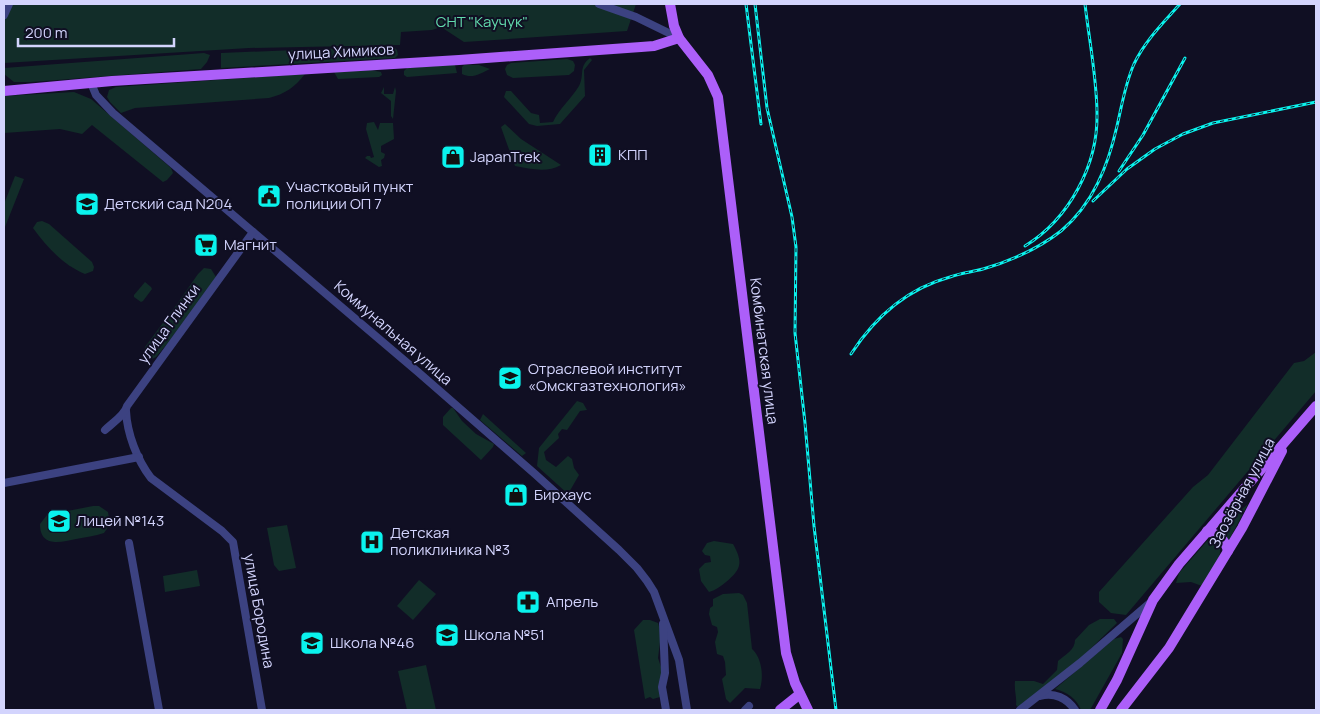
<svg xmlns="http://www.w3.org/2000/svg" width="1320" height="714" font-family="Manrope,sans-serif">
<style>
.green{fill:#122d29}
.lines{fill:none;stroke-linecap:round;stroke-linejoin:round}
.minor{stroke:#3c4281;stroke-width:8}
.major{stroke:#ac5ff9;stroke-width:10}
.rail-casing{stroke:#0af3ed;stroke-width:3}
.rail{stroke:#100f23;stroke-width:1;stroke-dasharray:4;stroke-linecap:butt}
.labels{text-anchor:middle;stroke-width:4;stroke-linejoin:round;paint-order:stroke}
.park-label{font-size:15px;fill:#62dbad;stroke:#100f23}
.street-label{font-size:15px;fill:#d3d4fd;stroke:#100f23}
.poi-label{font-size:15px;fill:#d3d4fd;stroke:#100f23;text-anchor:start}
</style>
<rect width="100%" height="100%" fill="#100f23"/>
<g class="green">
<path d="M 4,4 L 636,4 L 627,31 L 464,42 L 441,27 L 432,30 L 401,32 L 400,45 L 249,48 L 4,63 Z"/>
<path d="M 393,46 L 397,50 L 398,55 L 395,58 L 221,68 L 221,53 Z"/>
<path d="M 204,53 L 210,55 L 207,62 L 201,69 L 31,82 L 14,82 L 4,74 L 4,68 Z"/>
<path d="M 590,58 L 592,60 L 584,70 L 585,96 L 560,124 L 537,126 L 529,124 L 504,97 L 506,91 L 511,91 L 531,113 L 539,115 L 540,123 L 553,122 C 559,109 571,99 579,86 C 585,75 578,67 590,58 Z"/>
<path d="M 567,59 L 573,61 L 575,65 L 574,71 L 569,75 L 513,78 L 507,75 L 505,69 L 507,65 L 511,63 Z"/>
<path d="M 452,65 L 455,65 L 457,73 L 407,77 L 404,75 L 404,71 L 407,68 Z"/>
<path d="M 464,65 L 479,65 L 490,69 C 480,74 472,79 462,74 L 462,67 Z"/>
<path d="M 371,70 L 381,72 L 382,75 L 379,77 L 338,79 L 334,72 Z"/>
<path d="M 305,74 C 295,87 285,94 269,98 L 135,108 L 121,113 L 110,102 L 107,97 L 109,90 L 116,87 Z"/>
<path d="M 384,87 L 384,94 L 393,94 L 395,87 L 396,91 L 393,119 L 391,116 L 391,101 L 381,93 Z"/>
<path d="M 74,92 L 91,99 L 171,168 L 173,173 L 167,180 L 163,182 L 92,125 L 82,134 L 60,129 L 4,133 L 4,96 Z"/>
<path d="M 374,122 L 378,130 L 380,123 L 393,123 L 394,139 L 381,146 L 381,152 L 385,154 L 384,158 L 381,160 L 382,166 L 379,167 L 365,158 L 367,156 L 370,156 L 371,158 L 374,157 L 366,129 L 367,123 Z"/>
<path d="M 505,124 L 521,139 L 561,165 C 547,173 531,169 515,166 L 502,130 L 501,127 Z"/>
<path d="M 15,176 L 24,179 L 5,227 L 4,204 Z"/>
<path d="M 42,221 L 49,224 L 92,262 L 94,267 L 93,271 L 85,274 C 63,265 47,247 33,228 L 37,222 Z"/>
<path d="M 204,268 L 211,269 L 216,277 L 167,344 L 156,357 L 150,360 L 145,359 L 144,355 L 145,347 L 177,304 L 198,274 Z"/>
<path d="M 145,282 L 151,287 L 152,289 L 143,301 L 141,302 L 134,297 L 134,295 Z"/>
<path d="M 1316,352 L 1316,391 L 1126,615 L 1111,613 L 1099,602 L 1099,592 L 1193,487 L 1208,475 L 1294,363 L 1304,361 Z"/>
<path d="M 577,401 L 583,403 L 587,410 L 580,411 L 567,430 L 562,429 L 558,434 L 559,438 L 544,452 L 546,460 L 556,467 L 568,456 L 572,459 L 574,468 L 579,475 L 568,494 L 537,466 L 539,448 Z"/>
<path d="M 451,408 L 453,408 L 462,421 L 476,434 L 494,444 L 493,447 L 481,460 L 443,425 L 443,417 Z"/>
<path d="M 483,414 L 526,453 L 522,456 L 480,420 Z"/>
<path d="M 1248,504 L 1229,540 L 1221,533 L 1220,527 Z"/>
<path d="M 93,506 L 99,506 L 108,512 L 110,524 L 104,533 C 95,536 85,537 76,539 C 61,542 40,548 40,524 L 47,515 Z"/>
<path d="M 287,525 L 296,568 L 279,571 L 274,565 L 267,528 Z"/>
<path d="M 1208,540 L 1217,541 C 1227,556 1210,573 1202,586 L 1191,582 L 1176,583 L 1179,573 Z"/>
<path d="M 714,541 L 733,544 C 743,562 742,569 726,582 C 721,586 716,590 709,592 L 701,581 L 699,569 L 705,563 L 711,562 L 710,556 L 705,555 L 702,551 L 707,543 Z"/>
<path d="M 197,570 L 200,586 L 165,592 L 163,576 Z"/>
<path d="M 419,580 L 436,594 L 413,620 L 397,606 Z"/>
<path d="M 739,593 L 743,595 L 747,603 L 752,649 C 762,658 764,677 760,689 L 745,688 L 730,703 L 726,699 L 722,679 L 726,675 L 725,662 L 723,656 L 717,654 L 715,642 L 718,632 L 717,627 L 712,625 L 709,614 L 710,608 L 713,606 L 713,599 L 723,594 Z"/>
<path d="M 1100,619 L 1114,619 L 1117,623 L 1080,659 L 1019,708 L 1016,705 C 1017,697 1014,691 1015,681 L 1034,681 L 1043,684 L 1057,670 L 1058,661 C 1065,655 1075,650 1075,640 L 1089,625 Z"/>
<path d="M 643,620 L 650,620 L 658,623 L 661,634 L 658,658 L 662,670 L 660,697 L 653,699 L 650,697 L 645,699 L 634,630 Z"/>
<path d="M 1121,637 L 1123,639 L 1122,653 L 1090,710 L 1081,710 C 1077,699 1067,692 1055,689 L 1114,639 Z"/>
<path d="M 426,665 L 436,710 L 407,710 L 398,671 Z"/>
</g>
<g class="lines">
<g class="minor">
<path d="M 599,4 L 636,17 L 679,38"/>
<path d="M 4,15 L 9,4"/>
<path d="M 91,83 L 96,95 L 113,113 L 418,372 L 535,474 L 619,550 L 637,568 L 647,581 L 654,592 L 679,660 L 687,710"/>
<path d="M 126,411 C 127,433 137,460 151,478 L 222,531 L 233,542 L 262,710"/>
<path d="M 105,430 C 112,423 125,415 127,406 L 253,232"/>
<path d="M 4,483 L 139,457"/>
<path d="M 129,543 L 159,710"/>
<path d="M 663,624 L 665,673 L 662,687 L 666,710"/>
<path d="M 1040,696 C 1054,692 1067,698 1075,710"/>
<path d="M 745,710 L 749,706"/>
<path d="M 1020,710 L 1080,663 L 1151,602"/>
</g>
<g class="major">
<path d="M 670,4 L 674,26 L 679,38 L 708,75 L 718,97 L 786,653 L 795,683 L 808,710"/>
<path d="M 4,91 L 112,81 L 459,60 L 641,47 L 654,46 L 679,38"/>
<path d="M 1207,531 C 1219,535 1225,539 1228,551"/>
<path d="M 780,710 L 800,694"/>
<path d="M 1100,710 L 1117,680 L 1153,600 L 1179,564 L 1316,406"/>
<path d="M 1121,710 L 1169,648 L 1242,528 L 1282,451"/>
</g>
<g class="rail-casing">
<g id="rail">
<path d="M 746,4 L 761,124"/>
<path d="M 755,4 L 767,108 L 792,217 L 796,247 L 795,333 L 805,423 L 814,526 L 836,710"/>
<path d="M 1119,171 L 1143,135 L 1185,58"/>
<path d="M 1093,201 L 1127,169 L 1155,149 L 1183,134 L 1213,123 L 1316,102"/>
<path d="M 1025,246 C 1069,219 1098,165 1097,114 C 1097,79 1089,39 1085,4"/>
<path d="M 851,354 C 875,317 906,289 950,277 C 960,273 972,272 983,269 C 1010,261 1038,249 1061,231 C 1093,204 1108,166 1117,126 C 1122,105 1125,84 1134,64 C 1145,41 1163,23 1180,4"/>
</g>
</g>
<use href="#rail" class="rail"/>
</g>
<defs>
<g id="building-square" transform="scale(1.25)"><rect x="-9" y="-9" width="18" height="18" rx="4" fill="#0af3ed" stroke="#100f23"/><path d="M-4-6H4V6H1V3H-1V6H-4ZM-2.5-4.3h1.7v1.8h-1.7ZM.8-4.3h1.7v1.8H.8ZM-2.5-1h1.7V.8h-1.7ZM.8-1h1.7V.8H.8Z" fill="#111"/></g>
<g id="shop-square" transform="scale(1.25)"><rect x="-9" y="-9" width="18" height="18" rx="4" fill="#0af3ed" stroke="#100f23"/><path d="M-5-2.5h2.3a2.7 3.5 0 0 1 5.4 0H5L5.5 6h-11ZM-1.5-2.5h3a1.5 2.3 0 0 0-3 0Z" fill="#111"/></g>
<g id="civic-square" transform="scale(1.25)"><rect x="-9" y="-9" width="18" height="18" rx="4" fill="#0af3ed" stroke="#100f23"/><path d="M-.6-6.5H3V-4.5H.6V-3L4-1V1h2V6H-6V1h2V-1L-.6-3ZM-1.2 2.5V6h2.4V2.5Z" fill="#111"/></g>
<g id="school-square" transform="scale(1.25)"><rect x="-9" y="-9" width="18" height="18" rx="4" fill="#0af3ed" stroke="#100f23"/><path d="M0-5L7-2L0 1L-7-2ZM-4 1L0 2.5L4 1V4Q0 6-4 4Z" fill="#111"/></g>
<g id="supermarket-square" transform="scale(1.25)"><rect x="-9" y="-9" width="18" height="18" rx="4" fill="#0af3ed" stroke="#100f23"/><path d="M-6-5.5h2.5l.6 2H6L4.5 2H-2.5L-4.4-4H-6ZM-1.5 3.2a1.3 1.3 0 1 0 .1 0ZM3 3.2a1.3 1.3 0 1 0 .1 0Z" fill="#111"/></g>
<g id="university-square" transform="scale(1.25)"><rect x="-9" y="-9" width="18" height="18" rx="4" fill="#0af3ed" stroke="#100f23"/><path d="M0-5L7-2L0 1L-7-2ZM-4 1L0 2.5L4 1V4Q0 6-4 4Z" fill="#111"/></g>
<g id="hospital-square" transform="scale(1.25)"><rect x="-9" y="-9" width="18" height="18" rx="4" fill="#0af3ed" stroke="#100f23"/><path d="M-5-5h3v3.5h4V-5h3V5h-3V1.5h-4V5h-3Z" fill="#111"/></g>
<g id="pharmacy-square" transform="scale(1.25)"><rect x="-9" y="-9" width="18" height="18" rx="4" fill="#0af3ed" stroke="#100f23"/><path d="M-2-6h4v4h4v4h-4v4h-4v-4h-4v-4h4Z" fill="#111"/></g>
</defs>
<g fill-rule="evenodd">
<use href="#building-square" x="600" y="155"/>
<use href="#shop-square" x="453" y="157"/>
<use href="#civic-square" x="269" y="196"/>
<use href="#school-square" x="87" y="204"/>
<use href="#supermarket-square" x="206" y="245"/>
<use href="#university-square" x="510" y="378"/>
<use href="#shop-square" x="516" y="495"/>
<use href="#school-square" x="59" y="521"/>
<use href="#hospital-square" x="372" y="542"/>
<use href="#pharmacy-square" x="528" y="602"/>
<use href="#school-square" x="447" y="635"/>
<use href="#school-square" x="312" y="643"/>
</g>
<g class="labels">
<g class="park-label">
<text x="482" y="27">СНТ "Каучук"</text>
</g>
<g class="street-label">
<text transform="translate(341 52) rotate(-3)" y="5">улица Химиков</text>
<text transform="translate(169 324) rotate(-54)" y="5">улица Глинки</text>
<text transform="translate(393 333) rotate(41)" y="5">Коммунальная улица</text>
<text transform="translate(764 351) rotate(83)" y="5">Комбинатская улица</text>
<text transform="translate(1242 493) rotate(-62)" y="5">Заозёрная улица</text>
<text transform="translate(259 611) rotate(80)" y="5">улица Бородина</text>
</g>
<g class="poi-label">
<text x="618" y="160">КПП</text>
<text x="470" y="162">JapanTrek</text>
<text x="286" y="192">Участковый пункт<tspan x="286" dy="17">полиции ОП 7</tspan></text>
<text x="104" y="209">Детский сад N204</text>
<text x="224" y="250">Магнит</text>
<text x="528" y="374">Отраслевой институт<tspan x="528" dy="17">«Омскгазтехнология»</tspan></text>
<text x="534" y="500">Бирхаус</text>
<text x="76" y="526">Лицей №143</text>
<text x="390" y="538">Детская<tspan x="390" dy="17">поликлиника №3</tspan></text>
<text x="546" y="607">Апрель</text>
<text x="464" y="640">Школа №51</text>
<text x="330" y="648">Школа №46</text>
</g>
</g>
<rect width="1320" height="714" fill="none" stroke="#d3d4fd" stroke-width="10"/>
<path d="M18 38v8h156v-8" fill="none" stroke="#d3d4fd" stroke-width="2.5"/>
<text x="25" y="38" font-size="15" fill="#d3d4fd" stroke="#100f23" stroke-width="4" paint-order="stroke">200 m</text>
</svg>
